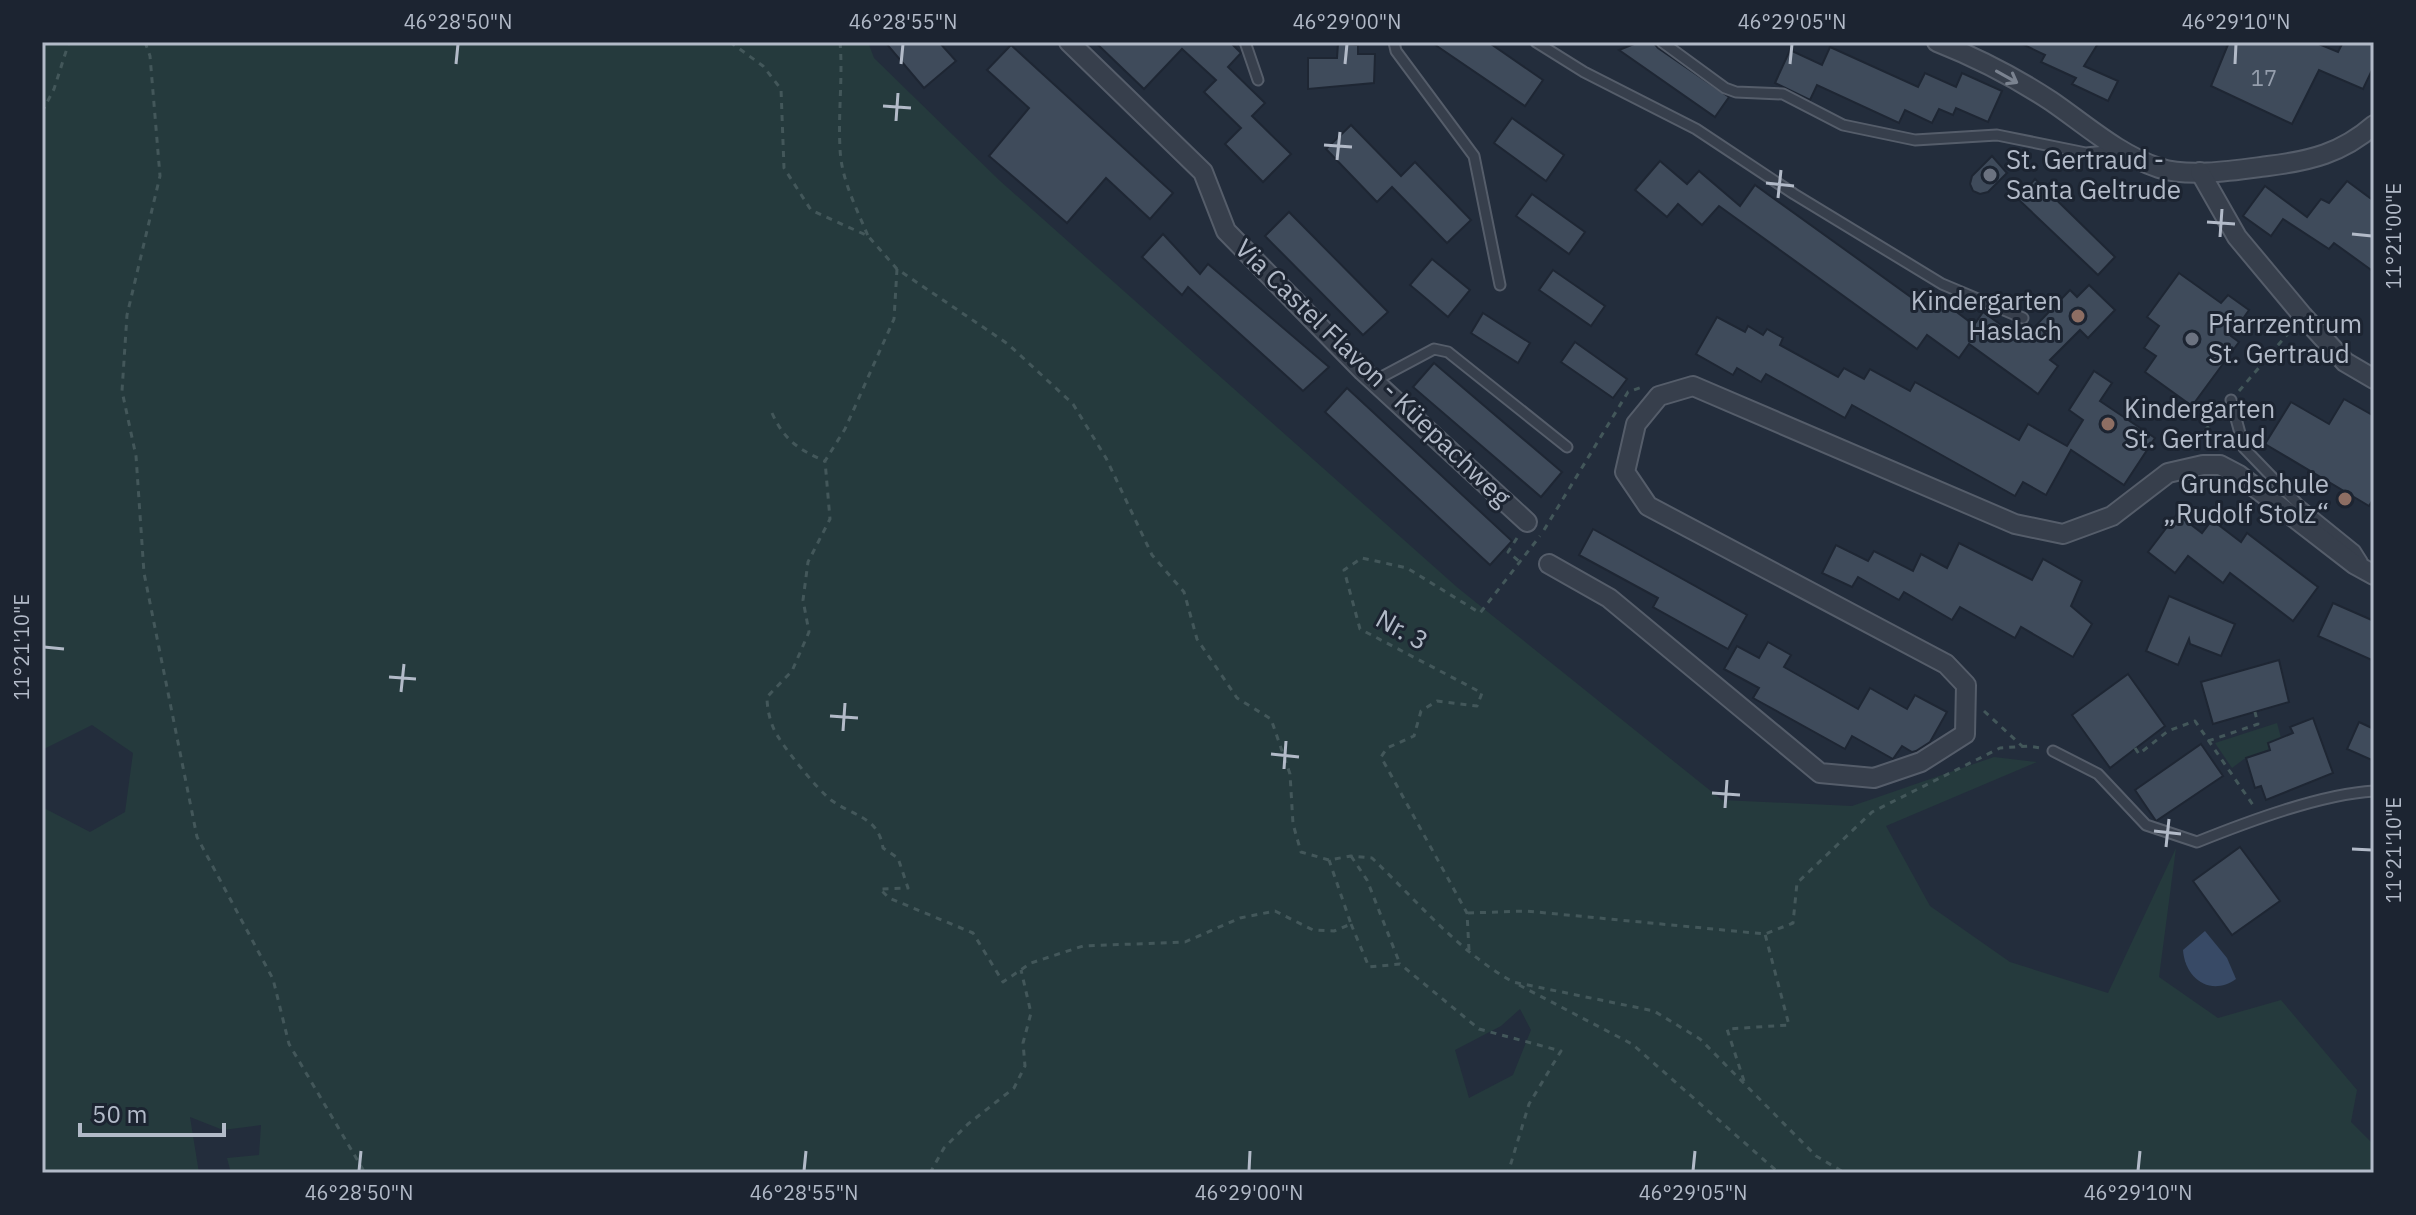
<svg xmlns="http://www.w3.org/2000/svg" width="2416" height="1215" font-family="'IBM Plex Sans',sans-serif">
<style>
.green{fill:#253a3d;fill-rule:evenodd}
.water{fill:#384a66}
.building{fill:#3f4b5b;stroke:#1e2633;stroke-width:2}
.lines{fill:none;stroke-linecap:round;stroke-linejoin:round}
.lane-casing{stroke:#555d6a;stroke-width:13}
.street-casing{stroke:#555d6a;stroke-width:22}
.path{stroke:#43575a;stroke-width:3;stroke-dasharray:6 6;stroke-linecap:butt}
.lane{stroke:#373f4c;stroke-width:9}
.street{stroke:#373f4c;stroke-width:18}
.oneway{stroke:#7b8390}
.ticks{fill:none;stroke:#b2bac8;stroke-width:3}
.worship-dot{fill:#6b7280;stroke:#1c2431;stroke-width:3}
.education-dot{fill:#8d6e63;stroke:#1c2431;stroke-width:3}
.labels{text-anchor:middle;stroke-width:6;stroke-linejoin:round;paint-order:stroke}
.number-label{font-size:22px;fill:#959ead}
.poi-label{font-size:26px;fill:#b2bac8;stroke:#1c2431;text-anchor:start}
.street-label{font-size:26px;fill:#b2bac8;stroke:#1c2431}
.neatline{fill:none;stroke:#b2bac8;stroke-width:3}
.ticks-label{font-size:20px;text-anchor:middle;fill:#b2bac8}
</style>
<rect width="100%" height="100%" fill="#232d3c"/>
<g class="green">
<path d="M 42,42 L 868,42 L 874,58 L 999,180 L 1458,588 L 1722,800 L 1852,806 L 1994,757 L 2037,762 L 1886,826 L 1930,906 L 2010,962 L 2108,993 L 2176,848 L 2159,977 L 2218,1018 L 2281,1000 L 2357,1090 L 2351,1122 L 2374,1145 L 2374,1173 L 231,1173 L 227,1158 L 259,1155 L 261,1125 L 223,1130 L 190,1117 L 199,1173 L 42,1173 L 42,807 L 90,832 L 125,812 L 133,753 L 92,725 L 42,750 ZM 1520,1009 L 1531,1030 L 1513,1075 L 1469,1098 L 1455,1050 L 1501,1026 Z"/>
<path d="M 2277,723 L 2281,738 L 2268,743 L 2270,750 L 2244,759 L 2232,768 L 2215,743 Z"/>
</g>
<path class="water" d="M 2205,931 L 2227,958 L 2236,979 C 2211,997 2185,979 2183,950 Z"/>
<g class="building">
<path d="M 885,42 L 939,42 L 956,61 L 924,88 Z"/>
<path d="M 1095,42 L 1230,42 L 1241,53 L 1228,67 L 1265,103 L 1252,116 L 1291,154 L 1263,182 L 1225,144 L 1241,128 L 1204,92 L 1216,80 L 1182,49 L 1144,89 Z"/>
<path d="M 1431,42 L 1488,42 L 1543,80 L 1525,106 Z"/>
<path d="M 1639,42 L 1653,42 L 1658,48 L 1729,97 L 1715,117 L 1619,50 Z"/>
<path d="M 2018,42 L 2099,42 L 2084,66 L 2118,81 L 2108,101 L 2072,84 L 2076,78 L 2041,62 L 2045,55 Z"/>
<path d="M 2229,42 L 2314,42 L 2338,52 L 2343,42 L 2374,42 L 2374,66 L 2363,89 L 2319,70 L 2292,124 L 2211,86 Z"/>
<path d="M 1338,44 L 1358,45 L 1358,54 L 1375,54 L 1374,83 L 1308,89 L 1308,58 L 1337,58 Z"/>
<path d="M 1011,45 L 1173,193 L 1150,219 L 1106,178 L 1067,223 L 989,156 L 1029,108 L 987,70 Z"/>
<path d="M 1830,47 L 1918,87 L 1925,73 L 1956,87 L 1962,73 L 2002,91 L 1988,122 L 1956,108 L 1953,115 L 1939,109 L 1932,123 L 1905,110 L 1899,123 L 1817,85 L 1810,100 L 1775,83 L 1790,50 L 1822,65 Z"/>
<path d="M 1512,118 L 1564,155 L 1546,181 L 1494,143 Z"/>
<path d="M 1351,125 L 1401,176 L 1415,162 L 1471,220 L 1447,243 L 1392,187 L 1377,202 L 1326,149 Z"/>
<path d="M 1992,156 L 2007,173 L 1988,192 L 1980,194 L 1973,191 L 1970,184 L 1972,176 Z"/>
<path d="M 1660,161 L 1687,184 L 1699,171 L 1740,206 L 1755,185 L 1929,310 L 1938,298 L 1974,325 L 1983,312 L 2022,340 L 2070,290 L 2077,297 L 2089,285 L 2115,310 L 2088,338 L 2080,330 L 2050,360 L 2058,366 L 2038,394 L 1969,344 L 1959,358 L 1927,335 L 1917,349 L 1719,206 L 1702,225 L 1678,204 L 1667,217 L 1635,190 Z"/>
<path d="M 2035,179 L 2115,257 L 2098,275 L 2018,199 Z"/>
<path d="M 2347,181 L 2374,201 L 2374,272 L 2334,243 L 2329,249 L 2283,219 L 2271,236 L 2243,216 L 2265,186 L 2307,217 L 2321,199 L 2329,203 Z"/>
<path d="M 1532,194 L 1585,232 L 1569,254 L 1516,216 Z"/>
<path d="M 1289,212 L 1388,312 L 1363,335 L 1265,236 Z"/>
<path d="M 1163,234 L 1200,274 L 1208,264 L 1329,367 L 1303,391 L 1188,287 L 1182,295 L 1142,257 Z"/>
<path d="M 1432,259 L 1470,290 L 1448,317 L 1410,285 Z"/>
<path d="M 1553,270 L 1605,306 L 1591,326 L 1539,290 Z"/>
<path d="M 2179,273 L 2221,303 L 2228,295 L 2249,310 L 2231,336 L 2239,342 L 2192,406 L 2145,372 L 2156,356 L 2144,348 L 2159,326 L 2147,317 Z"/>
<path d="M 1483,313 L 1530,343 L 1518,363 L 1471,333 Z"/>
<path d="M 1717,317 L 1745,332 L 1748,326 L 1763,335 L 1767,329 L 1783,338 L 1780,345 L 1838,377 L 1844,368 L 1864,379 L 1870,369 L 1910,391 L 1915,382 L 2019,440 L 2028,424 L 2067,446 L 2083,420 L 2069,410 L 2094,371 L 2112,383 L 2100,401 L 2155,438 L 2124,485 L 2071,450 L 2046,495 L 2023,482 L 2015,496 L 1852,405 L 1845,418 L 1766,374 L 1761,382 L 1737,368 L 1733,375 L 1696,354 Z"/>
<path d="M 1575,342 L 1627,379 L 1613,398 L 1561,362 Z"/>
<path d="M 1434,363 L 1562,472 L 1541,497 L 1413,387 Z"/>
<path d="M 1347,388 L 1512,541 L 1490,565 L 1325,412 Z"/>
<path d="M 2344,399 L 2374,416 L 2374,498 L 2369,506 L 2265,444 L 2291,402 L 2329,424 Z"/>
<path d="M 2177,514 L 2202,533 L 2212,520 L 2241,542 L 2247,533 L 2318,587 L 2293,621 L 2230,573 L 2223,583 L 2188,556 L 2175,573 L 2148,552 Z"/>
<path d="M 1593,529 L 1747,615 L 1728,649 L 1653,607 L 1658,598 L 1579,555 Z"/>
<path d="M 1959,543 L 2032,580 L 2043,559 L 2082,581 L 2071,606 L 2092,624 L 2073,657 L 2021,627 L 2015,638 L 1960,607 L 1952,620 L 1904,592 L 1899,600 L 1858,577 L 1852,587 L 1822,573 L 1836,545 L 1868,561 L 1874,551 L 1913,571 L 1921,554 L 1947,568 Z"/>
<path d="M 2169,596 L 2235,624 L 2221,656 L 2190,644 L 2189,639 L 2178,665 L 2146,651 Z"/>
<path d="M 2333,603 L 2374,621 L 2374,661 L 2318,636 Z"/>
<path d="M 1768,642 L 1791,655 L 1784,667 L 1858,709 L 1870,688 L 1907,709 L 1915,695 L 1947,712 L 1930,742 L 1916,751 L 1912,752 L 1902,746 L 1893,759 L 1852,736 L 1845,749 L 1753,698 L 1759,688 L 1724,669 L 1737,646 L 1759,658 Z"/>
<path d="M 2279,660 L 2289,702 L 2213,724 L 2201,682 Z"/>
<path d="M 2128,674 L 2165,726 L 2110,768 L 2072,715 Z"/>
<path d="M 2313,718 L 2333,773 L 2266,800 L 2261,786 L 2255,788 L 2246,758 L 2270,750 L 2268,743 L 2293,733 L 2290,727 Z"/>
<path d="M 2359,722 L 2374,729 L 2374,761 L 2347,749 Z"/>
<path d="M 2201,744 L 2223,776 L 2156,821 L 2135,790 Z"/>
<path d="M 2240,847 L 2280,901 L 2232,935 L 2193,881 Z"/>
</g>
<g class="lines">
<g class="lane-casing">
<g id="lane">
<path d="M 1245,42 L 1258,80"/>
<path d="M 1394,42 L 1396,51 L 1474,156 L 1500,285"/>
<path d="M 1536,42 L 1584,72 L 1696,129 L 1794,194 L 1942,284 L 2023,318"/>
<path d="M 1662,42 L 1725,88 L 1736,92 L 1783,94 L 1843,125 L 1915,140 L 1997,135 L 2086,153 L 2116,150"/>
<path d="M 1374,381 L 1434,349 L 1448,352 L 1567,447"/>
<path d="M 2231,400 L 2244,448 L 2298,504 L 2355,550 L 2362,561 L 2359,567"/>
<path d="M 2053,751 L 2098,774 L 2146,825 L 2197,842 C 2247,822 2321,794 2374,791"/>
</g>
</g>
<g class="street-casing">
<g id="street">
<path d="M 1069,42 L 1203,172 L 1226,231 L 1363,371 L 1527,522"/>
<path d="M 1937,42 C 1975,57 2016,78 2051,101 C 2086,125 2119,155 2159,168 C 2189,178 2237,170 2268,166 C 2310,161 2342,153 2374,125"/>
<path d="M 2200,172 L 2237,237 L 2303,316 L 2345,362 L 2374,379"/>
<path d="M 1549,564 L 1609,598 L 1820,773 L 1874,778 L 1921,762 L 1965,734 L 1966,685 L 1946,664 L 1648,506 L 1625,472 L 1636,424 L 1659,396 L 1693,386 L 2015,524 L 2063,534 L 2112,516 L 2168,473 L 2203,465 L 2220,465 L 2239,475 L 2354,564 L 2374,575"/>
</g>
</g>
<g class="path">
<path d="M 145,42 L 150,56 L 160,176 L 127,315 L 122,391 L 136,456 L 144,573 L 197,837 L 273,979 L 289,1044 L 365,1173"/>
<path d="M 730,42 L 763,66 L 781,89 L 784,168 L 811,210 L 868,236 L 897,269 L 1008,344 L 1073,404 L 1106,458 L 1152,555 L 1184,592 L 1197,639 L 1237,698 L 1271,719 L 1290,774 L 1293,824 L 1301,852 L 1329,860 L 1351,856 L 1372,858 C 1416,900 1459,952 1513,982 L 1654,1011 L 1700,1039 L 1816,1156 L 1845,1173"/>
<path d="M 840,42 C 843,77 838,112 840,148 C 841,179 856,207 868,236"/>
<path d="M 42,112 L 54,89 L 69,42"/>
<path d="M 897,269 L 894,319 L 845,429 L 825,461 L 830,519 L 808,562 L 803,600 L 809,632 L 792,671 L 767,697 C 767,710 771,727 779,738 C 788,753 818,790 831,800 C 854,817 878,816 883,848 L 898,858 L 908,888 L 880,889 L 889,898 L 973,933 L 1003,982 L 1031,963 L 1083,946 L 1185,942 L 1240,918 L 1275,911 L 1313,930 L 1334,931 L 1351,924 L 1329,860"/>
<path d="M 2239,391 L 2291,330"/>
<path d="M 772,413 C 784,440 799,450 825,461"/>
<path d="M 2189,449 L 2221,412"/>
<path d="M 1544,530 L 1628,392 L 1642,387"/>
<path d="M 1517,538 L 1508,552 L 1520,562"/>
<path d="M 1984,711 L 2022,746"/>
<path d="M 2208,741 L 2258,724 L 2255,712"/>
<path d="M 2135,748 L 2139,754 L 2168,731 L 2195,721 L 2253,805"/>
<path d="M 1351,856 L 1367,880 L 1400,964"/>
<path d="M 1468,913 L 1526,911 L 1765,934 L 1793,923 L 1797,883 L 1872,812 L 2000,748 L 2029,746 L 2041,748"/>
<path d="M 1351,924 L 1369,967 L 1400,964 L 1479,1029 L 1561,1051 L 1529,1104 L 1508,1173"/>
<path d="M 1469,950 L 1467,913 L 1381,757 L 1387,748 L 1414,736 L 1421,711 L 1437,701 L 1477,706 L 1482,693 L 1360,629 L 1344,570 L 1362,558 L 1407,568 L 1480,613 L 1540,536"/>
<path d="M 1519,985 L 1632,1044 L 1779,1173"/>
<path d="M 1744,1081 L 1727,1029 L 1789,1025 L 1765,934"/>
<path d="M 930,1173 L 944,1148 L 968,1124 L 1014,1088 L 1025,1066 L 1023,1043 L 1031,1013 L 1021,970"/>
</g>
<use href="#lane" class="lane"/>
<use href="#street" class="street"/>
</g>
<defs><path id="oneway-shaft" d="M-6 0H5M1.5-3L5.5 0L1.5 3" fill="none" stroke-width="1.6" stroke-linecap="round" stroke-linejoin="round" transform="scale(2)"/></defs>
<use class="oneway" href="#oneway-shaft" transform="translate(2007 77) rotate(29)"/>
<path class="ticks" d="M 456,64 L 458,44M 901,64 L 903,44M 1345,64 L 1347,44M 1790,64 L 1792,44M 2235,64 L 2236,44M 883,106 L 911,108M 896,121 L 898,93M 1324,145 L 1352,147M 1337,160 L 1340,132M 1766,183 L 1794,186M 1778,198 L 1781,170M 2207,222 L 2235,224M 2352,234 L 2372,236M 2220,237 L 2222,209M 44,647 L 64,649M 389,677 L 416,679M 401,692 L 404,664M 830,716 L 858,718M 843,731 L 845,703M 1271,754 L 1299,757M 1284,769 L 1286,741M 1712,793 L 1740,795M 1725,808 L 1727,780M 2154,831 L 2181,834M 2166,847 L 2169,819M 2352,849 L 2372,850M 359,1171 L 361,1151M 804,1171 L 806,1151M 1249,1171 L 1250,1151M 1693,1171 L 1695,1151M 2138,1171 L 2140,1151"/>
<g class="worship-dot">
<circle cx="1990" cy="175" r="8"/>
<circle cx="2192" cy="339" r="8"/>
</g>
<g class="education-dot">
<circle cx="2078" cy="316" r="8"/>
<circle cx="2108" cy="424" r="8"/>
<circle cx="2345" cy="499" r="8"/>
</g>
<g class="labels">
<g class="number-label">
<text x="2264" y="86">17</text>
</g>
<g class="poi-label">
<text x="2006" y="169">St. Gertraud -<tspan x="2006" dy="30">Santa Geltrude</tspan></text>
<text x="2062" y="310" text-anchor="end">Kindergarten<tspan x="2062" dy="30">Haslach</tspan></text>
<text x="2208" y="333">Pfarrzentrum<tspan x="2208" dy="30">St. Gertraud</tspan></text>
<text x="2124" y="418">Kindergarten<tspan x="2124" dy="30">St. Gertraud</tspan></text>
<text x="2329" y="493" text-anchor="end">Grundschule<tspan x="2329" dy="30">„Rudolf Stolz“</tspan></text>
</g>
<g class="street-label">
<text transform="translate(1373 373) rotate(44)" y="9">Via Castel Flavon - Küepachweg</text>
<text transform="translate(1402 630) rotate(29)" y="9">Nr. 3</text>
</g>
</g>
<rect width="2416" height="1215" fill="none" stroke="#1c2431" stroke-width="88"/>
<path d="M80 1123v12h144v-12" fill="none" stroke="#b2bac8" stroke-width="4"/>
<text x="92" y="1123" font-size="24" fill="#b2bac8" stroke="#1c2431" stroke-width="6" paint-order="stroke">50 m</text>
<rect x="44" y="44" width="2328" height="1127" class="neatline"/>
<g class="ticks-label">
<text x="458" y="29">46°28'50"N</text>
<text x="903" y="29">46°28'55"N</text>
<text x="1347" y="29">46°29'00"N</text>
<text x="1792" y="29">46°29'05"N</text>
<text x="2236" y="29">46°29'10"N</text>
<text transform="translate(2394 236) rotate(-90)" y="7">11°21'00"E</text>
<text transform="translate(22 647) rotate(-90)" y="7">11°21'10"E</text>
<text transform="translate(2394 850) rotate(-90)" y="7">11°21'10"E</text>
<text x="359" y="1200">46°28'50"N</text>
<text x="804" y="1200">46°28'55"N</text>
<text x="1249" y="1200">46°29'00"N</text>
<text x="1693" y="1200">46°29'05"N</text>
<text x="2138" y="1200">46°29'10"N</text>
</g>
</svg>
